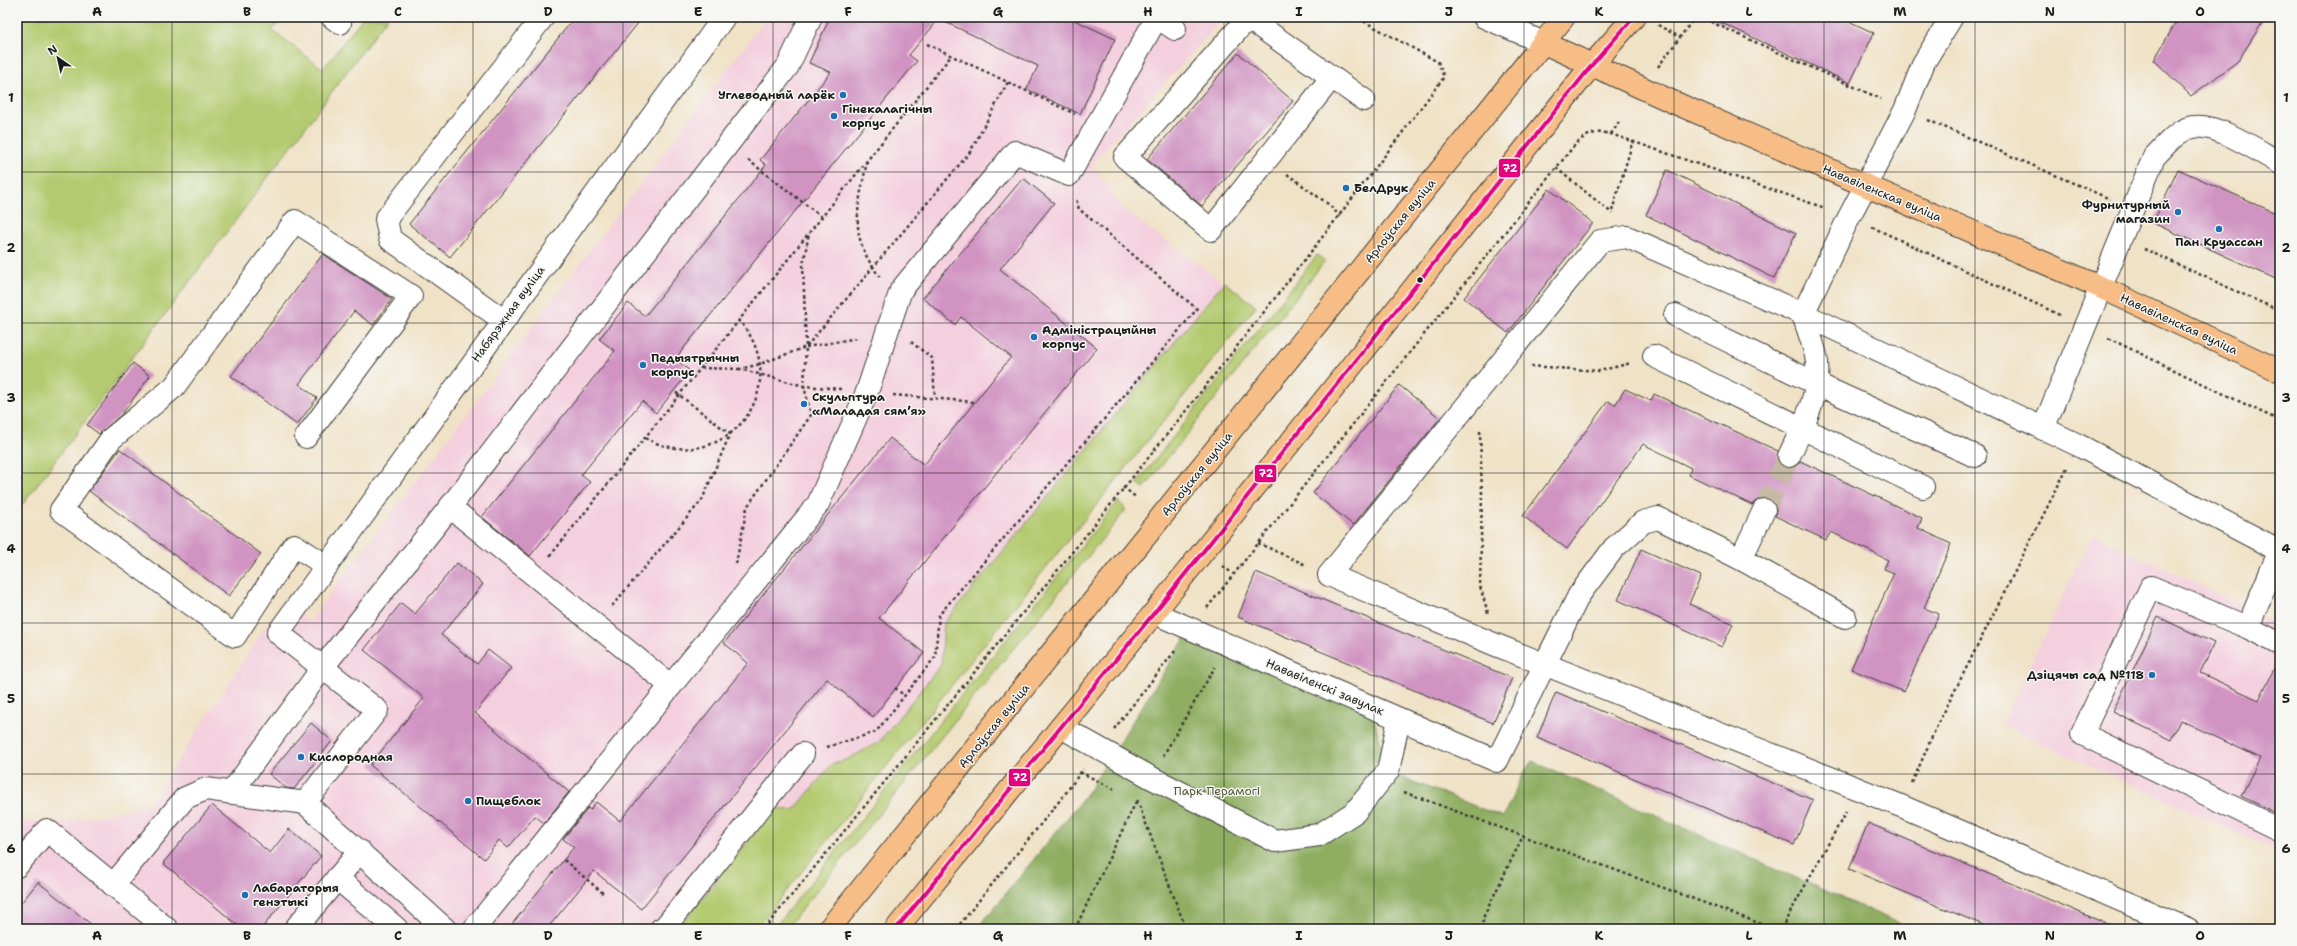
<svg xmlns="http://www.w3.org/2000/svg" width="2297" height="946" font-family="'Shantell Sans',sans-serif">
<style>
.built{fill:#f4cfde}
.green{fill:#b4ca6f;stroke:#687346}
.forest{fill:#8fae62;stroke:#56653f}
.building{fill:#d093c2}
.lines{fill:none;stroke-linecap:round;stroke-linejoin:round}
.minor-tunnel{stroke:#c6baa4;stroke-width:22;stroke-dasharray:22 11;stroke-linecap:butt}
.minor-casing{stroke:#3c3a36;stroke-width:24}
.major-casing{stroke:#3c3a36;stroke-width:24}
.path{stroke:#3c3a36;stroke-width:2.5;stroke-dasharray:3 3;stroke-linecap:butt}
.minor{stroke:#fff;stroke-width:22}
.major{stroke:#f6be86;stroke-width:22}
.bus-1-casing{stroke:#f6f6f2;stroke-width:7}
.bus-1{stroke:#e5007d;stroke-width:4}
.grid{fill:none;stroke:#1c1c1c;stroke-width:1;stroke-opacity:0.55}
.poi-dot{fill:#1f6fb2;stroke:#f6f6f2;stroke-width:1.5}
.bus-dot{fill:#1c1c1c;stroke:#f6f6f2;stroke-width:1.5}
.labels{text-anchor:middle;stroke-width:3;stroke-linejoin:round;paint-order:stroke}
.poi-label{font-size:12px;font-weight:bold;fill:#1c1c1c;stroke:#f6f6f2;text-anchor:start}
.street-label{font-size:12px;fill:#1c1c1c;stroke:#f6f6f2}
.park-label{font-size:12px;fill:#515939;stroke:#f6f6f2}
.line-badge{stroke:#f6f6f2;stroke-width:1.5}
.badge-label{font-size:11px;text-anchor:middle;font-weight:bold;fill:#fff}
.neatline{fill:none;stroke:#1c1c1c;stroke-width:1.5}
.grid-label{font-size:13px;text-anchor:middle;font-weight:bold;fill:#1c1c1c}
</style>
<rect width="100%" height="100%" fill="#f6f6f2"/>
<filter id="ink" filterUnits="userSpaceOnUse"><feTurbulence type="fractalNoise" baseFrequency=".025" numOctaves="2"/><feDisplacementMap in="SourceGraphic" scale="8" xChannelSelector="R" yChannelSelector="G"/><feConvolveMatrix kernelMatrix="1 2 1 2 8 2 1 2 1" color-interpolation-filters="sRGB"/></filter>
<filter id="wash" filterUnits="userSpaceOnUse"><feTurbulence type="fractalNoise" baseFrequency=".012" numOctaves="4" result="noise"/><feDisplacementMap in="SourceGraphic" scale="16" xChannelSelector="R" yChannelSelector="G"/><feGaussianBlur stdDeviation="0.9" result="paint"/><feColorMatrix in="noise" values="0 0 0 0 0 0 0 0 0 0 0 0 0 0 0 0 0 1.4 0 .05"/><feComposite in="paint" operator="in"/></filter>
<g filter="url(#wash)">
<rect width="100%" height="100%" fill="#f0e2c6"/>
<g class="built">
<path d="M 767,17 L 1224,17 L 1092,164 L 1125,211 L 1256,306 L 756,929 L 17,929 L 17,820 L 62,823 L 149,805 L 282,602 L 309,622 Z"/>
<path d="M 2093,534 L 2280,625 L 2280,852 L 2001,725 Z"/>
</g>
<g class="green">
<path d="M 17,17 L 284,17 L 272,30 L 323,69 L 363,17 L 388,17 L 23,504 L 17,499 Z"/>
<path d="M 1317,255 L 1325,261 L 1144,488 L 1137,483 Z"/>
<path d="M 1224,282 L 1256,306 L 756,929 L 677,929 L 775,808 L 794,810 L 833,763 L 846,760 L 879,742 L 941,665 L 944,623 Z"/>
<path d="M 1118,501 L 1125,508 L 1125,511 L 786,929 L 773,929 Z"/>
</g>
<path class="forest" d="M 1191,629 L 1371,707 L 1388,772 L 1503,817 L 1523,774 L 1532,761 L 1912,929 L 977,929 L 1086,795 Z"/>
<g id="blocks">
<g class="building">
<path d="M 575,17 L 643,17 L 450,257 L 409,224 Z"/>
<path d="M 830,17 L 1068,17 L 1115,39 L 1080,114 L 1027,89 L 1038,66 L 939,19 L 909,55 L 917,61 L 675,359 L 690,371 L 656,413 L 642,401 L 581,475 L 590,482 L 530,556 L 482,517 L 615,351 L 599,339 L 628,303 L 645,316 L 766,165 L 760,160 L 831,72 L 809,63 Z"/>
<path d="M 1709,17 L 1840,17 L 1874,33 L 1850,83 Z"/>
<path d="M 2179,17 L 2266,17 L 2238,61 L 2191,96 L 2154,60 Z"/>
<path d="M 1238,53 L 1293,101 L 1202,206 L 1147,159 Z"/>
<path d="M 2178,169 L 2280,215 L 2280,281 L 2153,223 Z"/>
<path d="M 1667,170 L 1796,233 L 1774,278 L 1646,215 Z"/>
<path d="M 1023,178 L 1054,203 L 1000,269 L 1097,348 L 879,618 L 924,653 L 873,717 L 827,679 L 641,909 L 594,871 L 547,929 L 508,929 L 574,847 L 563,839 L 588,808 L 590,810 L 596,802 L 620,821 L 748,663 L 724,643 L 890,438 L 924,465 L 1011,357 L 961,317 L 955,325 L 923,298 Z"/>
<path d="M 1549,189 L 1593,223 L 1508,333 L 1464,298 Z"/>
<path d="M 323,254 L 392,299 L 373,325 L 354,311 L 299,384 L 317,398 L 297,425 L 231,376 Z"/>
<path d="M 133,363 L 150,376 L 122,414 L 99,434 L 87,425 Z"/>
<path d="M 1399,385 L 1440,418 L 1353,525 L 1313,493 Z"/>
<path d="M 1625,389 L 1651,401 L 1654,394 L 1778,451 L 1779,463 L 1784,467 L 1796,466 L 1800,461 L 1922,518 L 1918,528 L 1951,544 L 1924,608 L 1939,614 L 1904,692 L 1851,669 L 1894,573 L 1884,569 L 1888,560 L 1831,532 L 1826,540 L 1775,516 L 1776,509 L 1774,503 L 1769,499 L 1757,500 L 1752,505 L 1689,475 L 1691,468 L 1643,444 L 1567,549 L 1523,516 L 1608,401 L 1615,405 Z"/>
<path d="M 120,449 L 261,554 L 229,596 L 89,491 Z"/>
<path d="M 1641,549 L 1701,576 L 1689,604 L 1733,624 L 1722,647 L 1618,600 Z"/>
<path d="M 457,563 L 483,584 L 441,635 L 477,664 L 488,650 L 511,668 L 475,713 L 569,792 L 544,823 L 535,816 L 508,848 L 499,840 L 484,859 L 370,765 L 424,698 L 364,650 L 401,603 L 415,614 Z"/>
<path d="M 1256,572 L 1512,678 L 1493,723 L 1238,617 Z"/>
<path d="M 2158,617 L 2214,643 L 2200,673 L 2259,700 L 2280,656 L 2280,815 L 2241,796 L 2260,758 L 2180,720 L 2171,740 L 2113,712 Z"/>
<path d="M 1556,692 L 1813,800 L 1794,845 L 1537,738 Z"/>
<path d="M 311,723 L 332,741 L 294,789 L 286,788 L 269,774 Z"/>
<path d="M 212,805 L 270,853 L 289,829 L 321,856 L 261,929 L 242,929 L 163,863 Z"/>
<path d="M 1868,823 L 2119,929 L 1993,929 L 1849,869 Z"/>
<path d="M 38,882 L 97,929 L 17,929 L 17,908 Z"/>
</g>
</g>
</g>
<g filter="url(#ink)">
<use href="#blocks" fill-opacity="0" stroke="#3c3a36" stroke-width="1"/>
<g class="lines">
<path class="minor-tunnel" d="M 1764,510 L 1789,456"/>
<g class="minor-casing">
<g id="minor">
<path d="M 332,17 L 340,23"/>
<path d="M 1249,17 L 1125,157 L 1211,230 L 1332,77"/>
<path d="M 1484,17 L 1544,43"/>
<path d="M 1248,18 L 1364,100"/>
<path d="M 1675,315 L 1817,384 L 1975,456"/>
<path d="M 503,320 L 390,239 L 386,219 L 543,17"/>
<path d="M 1654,356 L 1923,487"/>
<path d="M 2043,429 L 2154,157 C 2165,146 2178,129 2193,127 C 2217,123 2258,151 2280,163"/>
<path d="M 306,437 L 411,296 L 295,221 L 174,387 L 111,439 L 61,510 L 235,636 L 294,545 L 327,566"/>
<path d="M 1789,456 C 1803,426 1823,390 1816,356 C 1813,342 1807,328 1803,314 L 1849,217 L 1905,110 L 1924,62 L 1952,17"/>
<path d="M 450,507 L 671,686"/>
<path d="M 1741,559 L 1764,510"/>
<path d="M 1154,613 L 1497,761 L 1579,595 L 1614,548 L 1643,522 L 1658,518 L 1741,559 L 1845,617"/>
<path d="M 2249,628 L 2254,612 L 2280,550"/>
<path d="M 2280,644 L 2249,628 L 2151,587 L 2082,734 L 2280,830"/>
<path d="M 1061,727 L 1150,777 L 1275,841 L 1319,835 L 1355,812 L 1388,771 L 1399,719"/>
<path d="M 231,793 L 323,667 L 450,507 L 788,66 L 811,17"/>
<path d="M 305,803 L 377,710 L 278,633 L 724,17"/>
<path d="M 17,866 L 47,830 L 167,929"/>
<path d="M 337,878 L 396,928"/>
<path d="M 113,885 L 185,798 L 206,789 L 305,803 L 445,929"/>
<path d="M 295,929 L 360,851"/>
<path d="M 474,929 L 818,504 L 867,392 L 901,290 L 1015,152 L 1069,175 L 1157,17 L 1175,29"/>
<path d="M 661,929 L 664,928 L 803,754"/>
<path d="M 2188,929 L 1901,806 L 1496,645 L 1329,575 L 1600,241 L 1627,237 L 1803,314 L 2078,445 L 2280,551"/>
</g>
</g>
<g class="major-casing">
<g id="major">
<path d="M 1544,43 L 1673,102 L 2100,287 L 2280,371"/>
<path d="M 829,929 L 1564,17"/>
<path d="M 896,929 L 1154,613 L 1592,65 L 1634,17"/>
</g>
</g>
<g class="path">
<path d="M 1700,17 L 1881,99"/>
<path d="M 1658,25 L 1679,37"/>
<path d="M 927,44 L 1075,114"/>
<path d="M 1658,67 L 1695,17"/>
<path d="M 1928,120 L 2110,199"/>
<path d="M 1611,134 L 1619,122"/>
<path d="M 748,160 L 822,217"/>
<path d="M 867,161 C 858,209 847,235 880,277"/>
<path d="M 1556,168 L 1613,214"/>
<path d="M 1287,174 L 1328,204 L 1340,216"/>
<path d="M 1612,211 L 1633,141"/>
<path d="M 1872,227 L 2062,316"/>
<path d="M 2144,249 L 2280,311"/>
<path d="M 2108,338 L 2280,421"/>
<path d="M 911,342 L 932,358 L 935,397"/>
<path d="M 806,347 L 858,338"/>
<path d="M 1531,366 L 1599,371 L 1631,363"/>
<path d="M 701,368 L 740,369"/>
<path d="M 841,389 L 804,386 L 740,369 L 760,364 L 806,347 L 970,152 L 1008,82"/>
<path d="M 893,395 L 975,402"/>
<path d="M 1480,431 L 1482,494 L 1480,586 L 1488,613"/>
<path d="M 645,438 C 724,480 798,388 739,320"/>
<path d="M 1123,487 L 1137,498"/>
<path d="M 1258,543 L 1306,565"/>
<path d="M 550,556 L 951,56"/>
<path d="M 736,564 L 747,507 L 811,415 L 804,386 L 806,347 L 803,265 L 809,233"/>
<path d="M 1223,566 L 1233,574"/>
<path d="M 612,606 L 702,500 L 730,434 L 674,391"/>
<path d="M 1207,608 L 1556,168 C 1573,149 1582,127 1611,134 L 1825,208"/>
<path d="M 895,688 L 905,696"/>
<path d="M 1114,729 L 1175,651"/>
<path d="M 827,747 L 876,732 L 935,657 L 939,615 L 1197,309 L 1079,209 L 1076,199"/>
<path d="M 1163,756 L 1215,667"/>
<path d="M 1080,772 L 1114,789"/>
<path d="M 1912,783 L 1935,730 L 2067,468"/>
<path d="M 1404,792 L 1775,929"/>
<path d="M 1137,800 L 1186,929"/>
<path d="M 564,860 L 604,894"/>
<path d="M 764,929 C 994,648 1227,368 1444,77 L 1438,62 L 1356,17"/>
<path d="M 956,929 L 1065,794 L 1083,769"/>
<path d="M 1075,929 L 1137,800"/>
<path d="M 1483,929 L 1483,918 L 1523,836"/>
<path d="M 1781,929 L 1846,812"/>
</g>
<use href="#minor" class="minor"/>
<use href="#major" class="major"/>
<g class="bus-1-casing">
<path id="bus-1" d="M 896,929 L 1154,613 L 1592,65 L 1634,17"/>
</g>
<use href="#bus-1" class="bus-1"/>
</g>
</g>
<path class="grid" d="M 172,17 L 172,929M 322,17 L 322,929M 473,17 L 473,929M 623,17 L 623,929M 773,17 L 773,929M 923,17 L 923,929M 1073,17 L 1073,929M 1224,17 L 1224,929M 1374,17 L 1374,929M 1524,17 L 1524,929M 1674,17 L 1674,929M 1824,17 L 1824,929M 1975,17 L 1975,929M 2125,17 L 2125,929M 17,172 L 2280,172M 17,323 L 2280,323M 17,473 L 2280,473M 17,623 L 2280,623M 17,774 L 2280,774"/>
<g class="poi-dot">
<circle cx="843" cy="95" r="4"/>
<circle cx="834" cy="116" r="4"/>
<circle cx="1346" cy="188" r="4"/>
<circle cx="2178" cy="212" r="4"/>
<circle cx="2219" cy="229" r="4"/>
<circle cx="1034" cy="337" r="4"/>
<circle cx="643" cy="365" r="4"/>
<circle cx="804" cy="404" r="4"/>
<circle cx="2152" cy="675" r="4"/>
<circle cx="301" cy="757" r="4"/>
<circle cx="468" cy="801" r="4"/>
<circle cx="245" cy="895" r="4"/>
</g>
<circle class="bus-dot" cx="1420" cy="280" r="3.5"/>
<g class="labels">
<g class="poi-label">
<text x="835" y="99" text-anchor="end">Углеводный ларёк</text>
<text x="842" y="113">Гінекалагічны<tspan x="842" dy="14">корпус</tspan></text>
<text x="1354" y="192">БелДрук</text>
<text x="2170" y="209" text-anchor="end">Фурнитурный<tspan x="2170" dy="14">магазин</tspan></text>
<text x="2219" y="246" text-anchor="middle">Пан Круассан</text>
<text x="1042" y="334">Адміністрацыйны<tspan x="1042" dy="14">корпус</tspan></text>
<text x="651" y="362">Педыятрычны<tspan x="651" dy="14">корпус</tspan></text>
<text x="812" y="401">Скульптура<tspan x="812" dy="14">«Маладая сямʼя»</tspan></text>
<text x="2144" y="679" text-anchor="end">Дзіцячы сад №118</text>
<text x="309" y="761">Кислородная</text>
<text x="476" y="805">Пищеблок</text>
<text x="253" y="892">Лабараторыя<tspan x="253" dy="14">генэтыкі</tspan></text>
</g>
<g class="street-label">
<text transform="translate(1882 193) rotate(23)" y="4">Нававіленская вуліца</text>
<text transform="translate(1400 221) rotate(-51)" y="4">Арлоўская вуліца</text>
<text transform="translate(508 314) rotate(-54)" y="4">Набярэжная вуліца</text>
<text transform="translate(2179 324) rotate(25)" y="4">Нававіленская вуліца</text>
<text transform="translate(1197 474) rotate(-51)" y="4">Арлоўская вуліца</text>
<text transform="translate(1325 687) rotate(23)" y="4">Нававіленскі завулак</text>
<text transform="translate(994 726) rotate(-51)" y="4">Арлоўская вуліца</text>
</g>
<g class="park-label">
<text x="1217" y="795">Парк Перамогі</text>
</g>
</g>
<g class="line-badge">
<rect x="1498" y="158" width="23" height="20" rx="4" fill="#e5007d"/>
<rect x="1254" y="464" width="23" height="19" rx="4" fill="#e5007d"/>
<rect x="1008" y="768" width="23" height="19" rx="4" fill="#e5007d"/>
</g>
<g class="badge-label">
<text x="1510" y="172">72</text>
<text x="1266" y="477">72</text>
<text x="1020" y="781">72</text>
</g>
<rect width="2297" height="946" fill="none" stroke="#f6f6f2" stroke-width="44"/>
<g transform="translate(58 58) rotate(326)" stroke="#f6f6f2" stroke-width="3" paint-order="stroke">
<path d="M0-3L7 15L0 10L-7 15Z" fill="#1c1c1c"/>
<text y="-6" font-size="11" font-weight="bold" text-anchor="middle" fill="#1c1c1c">N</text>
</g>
<rect x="22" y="22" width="2253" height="902" class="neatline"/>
<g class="grid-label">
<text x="97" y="16">A</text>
<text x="247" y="16">B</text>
<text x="398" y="16">C</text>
<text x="548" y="16">D</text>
<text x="698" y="16">E</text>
<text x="848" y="16">F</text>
<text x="998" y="16">G</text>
<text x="1148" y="16">H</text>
<text x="1299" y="16">I</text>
<text x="1449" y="16">J</text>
<text x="1599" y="16">K</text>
<text x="1749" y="16">L</text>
<text x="1900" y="16">M</text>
<text x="2050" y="16">N</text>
<text x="2200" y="16">O</text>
<text x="11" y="102">1</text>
<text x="2286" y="102">1</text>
<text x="11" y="252">2</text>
<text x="2286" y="252">2</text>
<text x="11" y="402">3</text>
<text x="2286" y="402">3</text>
<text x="11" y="553">4</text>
<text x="2286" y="553">4</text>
<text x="11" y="703">5</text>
<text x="2286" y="703">5</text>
<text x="11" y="853">6</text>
<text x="2286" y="853">6</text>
<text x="97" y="940">A</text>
<text x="247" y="940">B</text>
<text x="398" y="940">C</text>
<text x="548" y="940">D</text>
<text x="698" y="940">E</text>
<text x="848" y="940">F</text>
<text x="998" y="940">G</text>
<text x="1148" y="940">H</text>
<text x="1299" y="940">I</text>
<text x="1449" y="940">J</text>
<text x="1599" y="940">K</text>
<text x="1749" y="940">L</text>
<text x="1900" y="940">M</text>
<text x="2050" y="940">N</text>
<text x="2200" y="940">O</text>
</g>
</svg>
